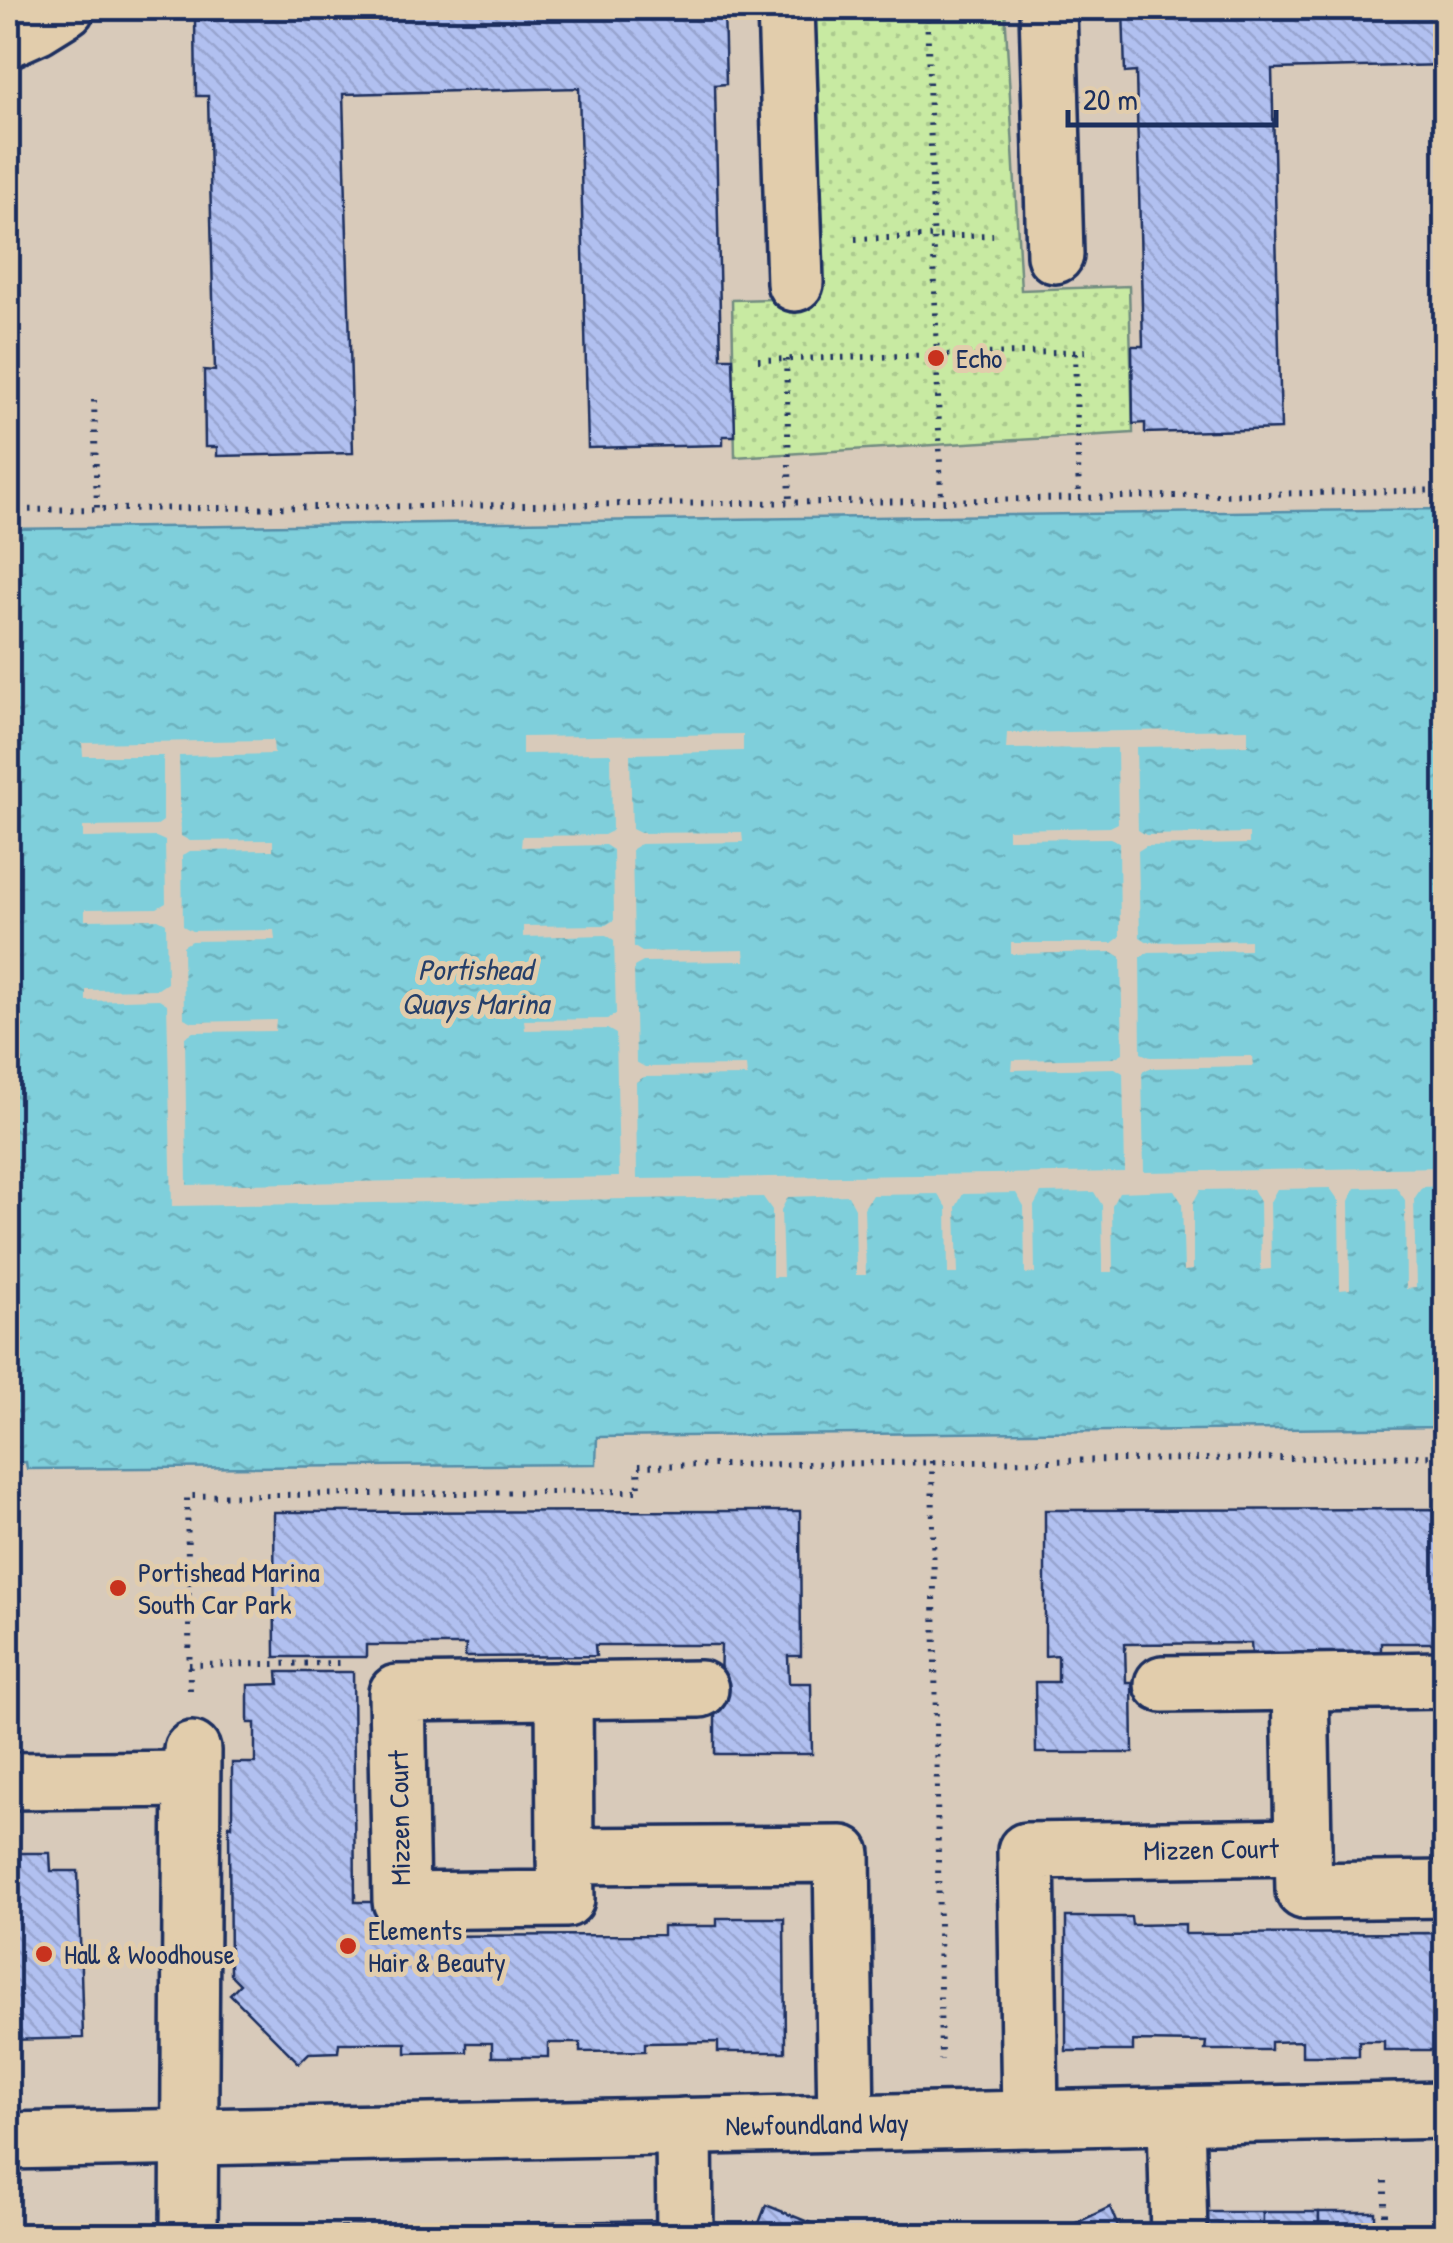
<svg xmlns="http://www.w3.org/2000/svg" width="1453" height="2243" font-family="'Patrick Hand',sans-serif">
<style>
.park{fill:url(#park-dots);stroke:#728c80;stroke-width:2.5}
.water{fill:url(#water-ripples);stroke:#578fa9;stroke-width:2.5}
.pier{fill:#d8caba}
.building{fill:url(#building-back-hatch);stroke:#1b2f5e;stroke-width:2.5}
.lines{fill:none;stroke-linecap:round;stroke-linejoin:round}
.minor-casing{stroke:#1b2f5e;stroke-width:62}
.path{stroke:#1b2f5e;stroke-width:6;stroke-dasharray:2.5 8;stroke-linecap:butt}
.minor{stroke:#e2cdac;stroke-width:55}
.poi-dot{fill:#c8321e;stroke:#e2cdac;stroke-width:4}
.labels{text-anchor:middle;stroke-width:10;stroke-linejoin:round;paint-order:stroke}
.poi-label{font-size:28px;fill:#1b2f5e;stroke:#e2cdac;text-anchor:start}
.street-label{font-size:28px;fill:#1b2f5e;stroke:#e2cdac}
.water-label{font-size:30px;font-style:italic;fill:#253f6a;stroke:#e2cdac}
</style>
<defs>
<pattern id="park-dots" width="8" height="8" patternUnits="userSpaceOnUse" patternTransform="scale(2.5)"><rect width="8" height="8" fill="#c8eaa2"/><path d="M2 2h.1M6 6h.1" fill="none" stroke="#abc98e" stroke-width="1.8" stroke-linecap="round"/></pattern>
<pattern id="water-ripples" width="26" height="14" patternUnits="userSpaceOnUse" patternTransform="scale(2.5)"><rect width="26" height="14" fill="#7fcfdb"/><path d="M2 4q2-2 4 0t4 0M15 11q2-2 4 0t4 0" fill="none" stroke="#6db2be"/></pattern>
<pattern id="building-back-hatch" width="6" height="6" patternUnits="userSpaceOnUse" patternTransform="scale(2.5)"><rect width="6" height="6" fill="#b1c0f0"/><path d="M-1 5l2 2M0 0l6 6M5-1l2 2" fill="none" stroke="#98a5d0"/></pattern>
</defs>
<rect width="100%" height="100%" fill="#d8caba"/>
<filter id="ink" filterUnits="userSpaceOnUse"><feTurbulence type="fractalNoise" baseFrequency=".01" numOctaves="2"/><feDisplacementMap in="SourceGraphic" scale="20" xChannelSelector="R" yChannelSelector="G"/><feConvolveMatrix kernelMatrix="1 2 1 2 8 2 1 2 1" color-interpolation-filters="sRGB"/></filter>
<g filter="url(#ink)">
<path class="park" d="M 810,8 L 1005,8 L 1021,290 L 1129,286 L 1133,433 L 735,457 L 732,300 L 821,298 L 809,32 Z"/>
<path class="water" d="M 1445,509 L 1445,1427 L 597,1437 L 596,1464 L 27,1469 L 26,1462 L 8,1463 L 8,529 Z"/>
<path class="pier" d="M 1248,729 L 1248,745 L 1136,747 L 1138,830 L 1146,835 L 1249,833 L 1249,844 L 1146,846 L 1138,851 L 1140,937 L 1148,942 L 1250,940 L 1250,950 L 1149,952 L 1140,957 L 1141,1053 L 1150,1057 L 1252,1056 L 1253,1066 L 1150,1068 L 1142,1072 L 1144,1172 L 1445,1167 L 1445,1186 L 1422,1187 L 1414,1199 L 1416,1288 L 1406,1289 L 1405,1200 L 1396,1187 L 1355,1188 L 1349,1201 L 1350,1289 L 1340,1290 L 1339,1201 L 1330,1188 L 1277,1189 L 1270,1202 L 1271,1269 L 1261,1270 L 1260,1202 L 1253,1189 L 1200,1190 L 1193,1203 L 1193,1270 L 1184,1271 L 1182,1203 L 1174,1190 L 1119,1192 L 1112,1205 L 1113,1272 L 1103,1272 L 1102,1205 L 1094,1192 L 1041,1193 L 1034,1206 L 1035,1273 L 1025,1274 L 1024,1206 L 1016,1193 L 963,1194 L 956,1207 L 958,1274 L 948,1274 L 947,1207 L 938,1194 L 872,1195 L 864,1208 L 866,1275 L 856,1275 L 855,1208 L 848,1195 L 788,1197 L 781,1210 L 783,1277 L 772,1277 L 772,1210 L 763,1197 L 172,1206 L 167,1004 L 159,999 L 86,1001 L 86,990 L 158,989 L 167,983 L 166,923 L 158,919 L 85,920 L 85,909 L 157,908 L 166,903 L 165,841 L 156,837 L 83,838 L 83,827 L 156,826 L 163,821 L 163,756 L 83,756 L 82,743 L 273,740 L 274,754 L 179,756 L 181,836 L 190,841 L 273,840 L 273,850 L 190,851 L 182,856 L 183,926 L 192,931 L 274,930 L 275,940 L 191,941 L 183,946 L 184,1018 L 193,1022 L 276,1020 L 275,1031 L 193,1032 L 185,1037 L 187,1185 L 619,1177 L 616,1034 L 607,1029 L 525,1030 L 524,1020 L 607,1019 L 616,1014 L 614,940 L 606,935 L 523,937 L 523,926 L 606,925 L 614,920 L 613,850 L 605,845 L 521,847 L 522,836 L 604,835 L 612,831 L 611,753 L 522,754 L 522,737 L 743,734 L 743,751 L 630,754 L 632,829 L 640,833 L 742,832 L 743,842 L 640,844 L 632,849 L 634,947 L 642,952 L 744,950 L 745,961 L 643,962 L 634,967 L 636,1062 L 645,1067 L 746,1066 L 747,1076 L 644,1077 L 636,1082 L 637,1179 L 1125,1172 L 1123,1073 L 1115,1068 L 1012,1070 L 1013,1060 L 1114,1058 L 1123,1053 L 1121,957 L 1113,952 L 1011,954 L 1011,943 L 1112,943 L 1120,937 L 1119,842 L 1110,838 L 1008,839 L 1008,829 L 1110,827 L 1118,823 L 1117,748 L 1006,749 L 1007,733 Z"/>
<g class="building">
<path d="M 267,8 L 314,8 L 315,18 L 376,16 L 375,8 L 542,8 L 542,13 L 600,11 L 599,8 L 724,8 L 726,84 L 715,85 L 721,358 L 733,358 L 735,436 L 723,436 L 723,445 L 588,448 L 579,88 L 343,94 L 353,453 L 217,456 L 217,447 L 205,447 L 204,370 L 215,371 L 213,297 L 208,96 L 196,96 L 195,20 L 225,20 L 225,9 Z"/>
<path d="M 1123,8 L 1446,8 L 1446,65 L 1272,69 L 1281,429 L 1145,433 L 1145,423 L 1133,424 L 1132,346 L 1143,346 L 1136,72 L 1125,73 Z"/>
<path d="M 1446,1509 L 1446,1643 L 1381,1643 L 1381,1654 L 1252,1655 L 1251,1643 L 1125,1644 L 1126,1682 L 1132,1682 L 1133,1753 L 1036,1753 L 1035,1682 L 1058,1682 L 1058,1655 L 1045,1656 L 1045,1510 Z"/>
<path d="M 800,1511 L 801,1656 L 788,1656 L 789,1683 L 811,1683 L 812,1754 L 715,1754 L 715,1683 L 720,1683 L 721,1645 L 595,1645 L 596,1656 L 465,1657 L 466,1645 L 366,1645 L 366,1657 L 275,1657 L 274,1512 Z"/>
<path d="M 278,1672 L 353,1672 L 355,1902 L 382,1902 L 382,1936 L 663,1935 L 663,1926 L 717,1926 L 717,1918 L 784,1918 L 785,2052 L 718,2052 L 718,2042 L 645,2043 L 645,2051 L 580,2052 L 580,2043 L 548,2043 L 548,2057 L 492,2057 L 492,2043 L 467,2043 L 467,2052 L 406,2053 L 406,2043 L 339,2043 L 338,2052 L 309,2053 L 299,2063 L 230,1994 L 240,1984 L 230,1974 L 229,1825 L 232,1826 L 232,1763 L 255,1763 L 255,1723 L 248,1723 L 248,1685 L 279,1684 Z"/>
<path d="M 8,1853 L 50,1853 L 51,1871 L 78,1871 L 83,2038 L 8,2040 Z"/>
<path d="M 1066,1917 L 1131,1917 L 1132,1925 L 1185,1924 L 1185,1934 L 1446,1933 L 1445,2050 L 1384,2050 L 1384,2041 L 1359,2041 L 1359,2056 L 1302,2056 L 1302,2041 L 1271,2042 L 1271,2050 L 1205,2050 L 1206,2042 L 1133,2041 L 1133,2051 L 1066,2051 Z"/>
<path d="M 766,2205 L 828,2230 L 826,2236 L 754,2236 Z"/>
<path d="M 1110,2207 L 1120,2232 L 1137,2226 L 1142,2236 L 1056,2236 L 1055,2233 Z"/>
<rect x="1207" y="2212" width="56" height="24"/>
<rect x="1263" y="2212" width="56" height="24"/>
<rect x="1319" y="2212" width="56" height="24"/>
<path d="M 664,2220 L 664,2236 L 610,2236 L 609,2221 Z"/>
<path d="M 609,2221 L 610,2236 L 556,2236 L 555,2222 Z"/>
<path d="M 555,2222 L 556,2236 L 501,2236 L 501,2224 Z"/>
<rect x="1393" y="2225" width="53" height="11"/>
<path d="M 362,2227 L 363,2231 L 496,2229 L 496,2236 L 280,2236 L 280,2229 Z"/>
</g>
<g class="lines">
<g class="minor-casing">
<g id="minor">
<path d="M 786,8 L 795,283"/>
<path d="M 1048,8 L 1055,255"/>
<path d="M 8,39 L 37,26 L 66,8"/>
<path d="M 1163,1684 L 1446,1680"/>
<path d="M 564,1690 L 565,1856 L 842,1854 L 846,2123"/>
<path d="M 8,1781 L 191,1779"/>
<path d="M 1303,1847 L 1304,1891 L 1446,1889"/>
<path d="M 565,1856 L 566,1899 L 401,1901 L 397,1693 L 700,1689"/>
<path d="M 1176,2116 L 1179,2236"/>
<path d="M 1030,2119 L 1026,1851 L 1303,1847 L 1300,1682"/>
<path d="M 684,2126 L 685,2236"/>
<path d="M 8,2141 L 1446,2110"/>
<path d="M 189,2236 L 192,1750"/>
</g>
</g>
<g class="path">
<path d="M 927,8 L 941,501"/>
<path d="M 855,239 L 993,235"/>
<path d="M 1075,352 L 1079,498"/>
<path d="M 786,359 L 790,502"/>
<path d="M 758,360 L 1094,351"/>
<path d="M 94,400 L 97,509"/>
<path d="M 8,510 L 941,501 L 1446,490"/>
<path d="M 932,1461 L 941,2060"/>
<path d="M 189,1665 L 343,1663"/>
<path d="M 190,1690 L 187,1496 L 639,1491 L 638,1466 L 1446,1456"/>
<path d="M 1385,2236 L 1385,2173"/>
</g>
<use href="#minor" class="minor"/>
</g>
</g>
<g class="poi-dot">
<circle cx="936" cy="358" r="10"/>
<circle cx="118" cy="1588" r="10"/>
<circle cx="348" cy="1946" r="10"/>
<circle cx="44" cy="1954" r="10"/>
</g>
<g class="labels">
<g class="poi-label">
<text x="956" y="368">Echo</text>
<text x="138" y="1582">Portishead Marina<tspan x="138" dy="32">South Car Park</tspan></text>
<text x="368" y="1940">Elements<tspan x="368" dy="32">Hair &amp; Beauty</tspan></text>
<text x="64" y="1964">Hall &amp; Woodhouse</text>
</g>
<g class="street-label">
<text transform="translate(399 1818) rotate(-91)" y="10">Mizzen Court</text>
<text transform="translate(1211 1849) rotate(-1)" y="10">Mizzen Court</text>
<text transform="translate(817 2124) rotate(-1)" y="10">Newfoundland Way</text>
</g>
<g class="water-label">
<text x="475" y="980">Portishead<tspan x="475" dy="34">Quays Marina</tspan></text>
</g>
</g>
<rect width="1453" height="2243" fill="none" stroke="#e2cdac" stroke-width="40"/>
<rect x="20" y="20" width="1413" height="2203" fill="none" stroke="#1b2f5e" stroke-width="4" filter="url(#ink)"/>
<path d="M1068 110v15h208v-15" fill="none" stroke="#1b2f5e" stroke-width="5"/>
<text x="1083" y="110" font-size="30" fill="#1b2f5e" stroke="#e2cdac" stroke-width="8" paint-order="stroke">20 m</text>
</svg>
